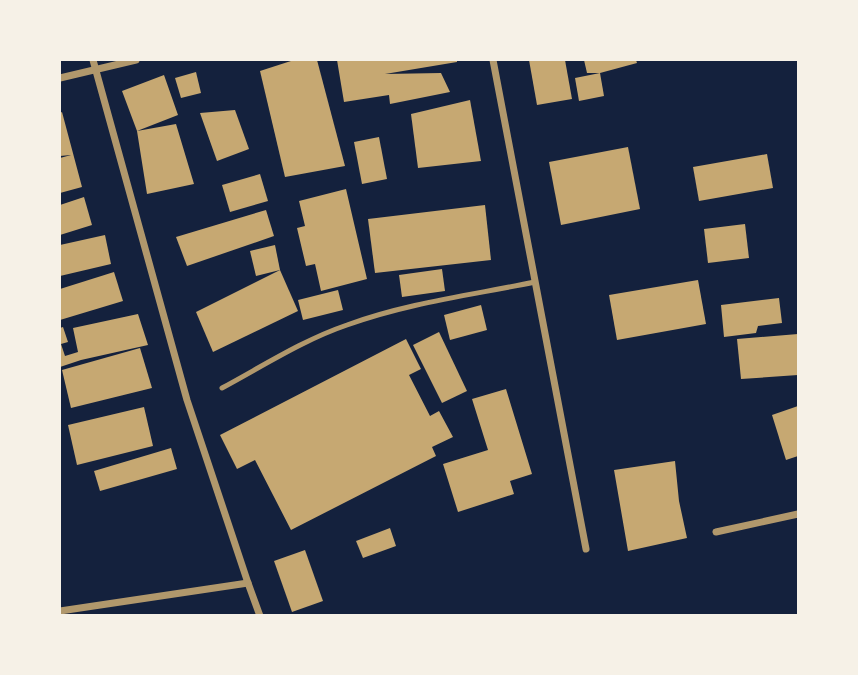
<svg xmlns="http://www.w3.org/2000/svg" width="858" height="675" font-family="'Sofia Sans Condensed',sans-serif">
<style>
.building{fill:#c6a872}
.lines{fill:none;stroke-linecap:round;stroke-linejoin:round}
.service{stroke:#b1986c;stroke-width:5}
.minor{stroke:#b1986c;stroke-width:7}
</style>
<rect width="100%" height="100%" fill="#14213d"/>
<g class="building">
<path d="M 294,60 L 317,60 L 345,166 L 285,177 L 260,71 Z"/>
<path d="M 337,60 L 457,60 L 457,62 L 385,74 L 441,73 L 450,92 L 390,104 L 389,95 L 344,102 Z"/>
<path d="M 529,60 L 565,60 L 572,99 L 537,105 Z"/>
<path d="M 584,60 L 636,60 L 637,63 L 600,73 L 587,73 Z"/>
<path d="M 196,72 L 201,93 L 181,98 L 175,78 Z"/>
<path d="M 600,73 L 604,96 L 579,101 L 575,78 Z"/>
<path d="M 164,75 L 178,115 L 137,131 L 176,124 L 194,184 L 147,194 L 137,131 L 122,91 Z"/>
<path d="M 470,100 L 481,161 L 418,168 L 411,114 Z"/>
<path d="M 235,110 L 249,149 L 217,161 L 200,113 Z"/>
<path d="M 62,112 L 82,187 L 60,193 L 60,158 L 71,155 L 60,156 L 60,113 Z"/>
<path d="M 379,137 L 387,179 L 362,184 L 354,142 Z"/>
<path d="M 628,147 L 640,209 L 561,225 L 549,162 Z"/>
<path d="M 767,154 L 773,188 L 699,201 L 693,167 Z"/>
<path d="M 260,174 L 268,201 L 230,212 L 222,185 Z"/>
<path d="M 346,189 L 367,279 L 321,291 L 315,264 L 306,266 L 297,228 L 305,226 L 299,201 Z"/>
<path d="M 84,197 L 92,225 L 60,235 L 60,205 Z"/>
<path d="M 485,205 L 491,260 L 375,273 L 368,219 Z"/>
<path d="M 266,210 L 274,236 L 187,266 L 176,237 Z"/>
<path d="M 745,224 L 749,258 L 708,263 L 704,229 Z"/>
<path d="M 105,235 L 111,264 L 60,276 L 60,245 Z"/>
<path d="M 275,245 L 280,270 L 256,276 L 250,251 Z"/>
<path d="M 442,269 L 445,291 L 402,297 L 399,275 Z"/>
<path d="M 280,270 L 298,311 L 213,352 L 196,312 Z"/>
<path d="M 114,272 L 123,301 L 60,320 L 60,289 Z"/>
<path d="M 698,280 L 706,324 L 617,340 L 609,295 Z"/>
<path d="M 338,290 L 343,310 L 303,320 L 298,300 Z"/>
<path d="M 779,298 L 782,323 L 758,326 L 756,333 L 724,337 L 721,305 Z"/>
<path d="M 481,305 L 487,330 L 450,340 L 444,315 Z"/>
<path d="M 138,314 L 148,345 L 81,360 L 60,367 L 60,328 L 63,327 L 68,342 L 61,344 L 65,356 L 78,352 L 73,328 Z"/>
<path d="M 439,332 L 467,391 L 442,403 L 413,345 Z"/>
<path d="M 798,334 L 798,375 L 741,379 L 737,339 Z"/>
<path d="M 406,339 L 421,369 L 409,375 L 430,416 L 439,411 L 453,437 L 432,447 L 436,456 L 291,530 L 255,460 L 237,469 L 220,435 Z"/>
<path d="M 140,348 L 152,388 L 71,408 L 62,370 Z"/>
<path d="M 506,389 L 532,474 L 510,481 L 514,494 L 458,512 L 443,464 L 488,450 L 472,399 Z"/>
<path d="M 798,406 L 798,456 L 786,460 L 772,415 Z"/>
<path d="M 144,407 L 153,446 L 77,465 L 68,425 Z"/>
<path d="M 171,448 L 177,469 L 100,491 L 94,471 Z"/>
<path d="M 675,461 L 679,501 L 687,538 L 628,551 L 614,470 Z"/>
<path d="M 390,528 L 396,546 L 363,558 L 356,541 Z"/>
<path d="M 305,550 L 323,601 L 292,612 L 274,561 Z"/>
</g>
<g class="lines">
<path class="service" d="M 222,388 C 263,366 303,340 347,325 C 407,303 472,295 535,282"/>
<g class="minor">
<path d="M 93,60 L 187,400 L 248,583 L 260,616"/>
<path d="M 493,60 L 586,549"/>
<path d="M 60,78 L 136,60"/>
<path d="M 716,532 L 798,514"/>
<path d="M 60,611 L 248,583"/>
</g>
</g>
<rect width="858" height="675" fill="none" stroke="#f6f1e7" stroke-width="122"/>
</svg>
